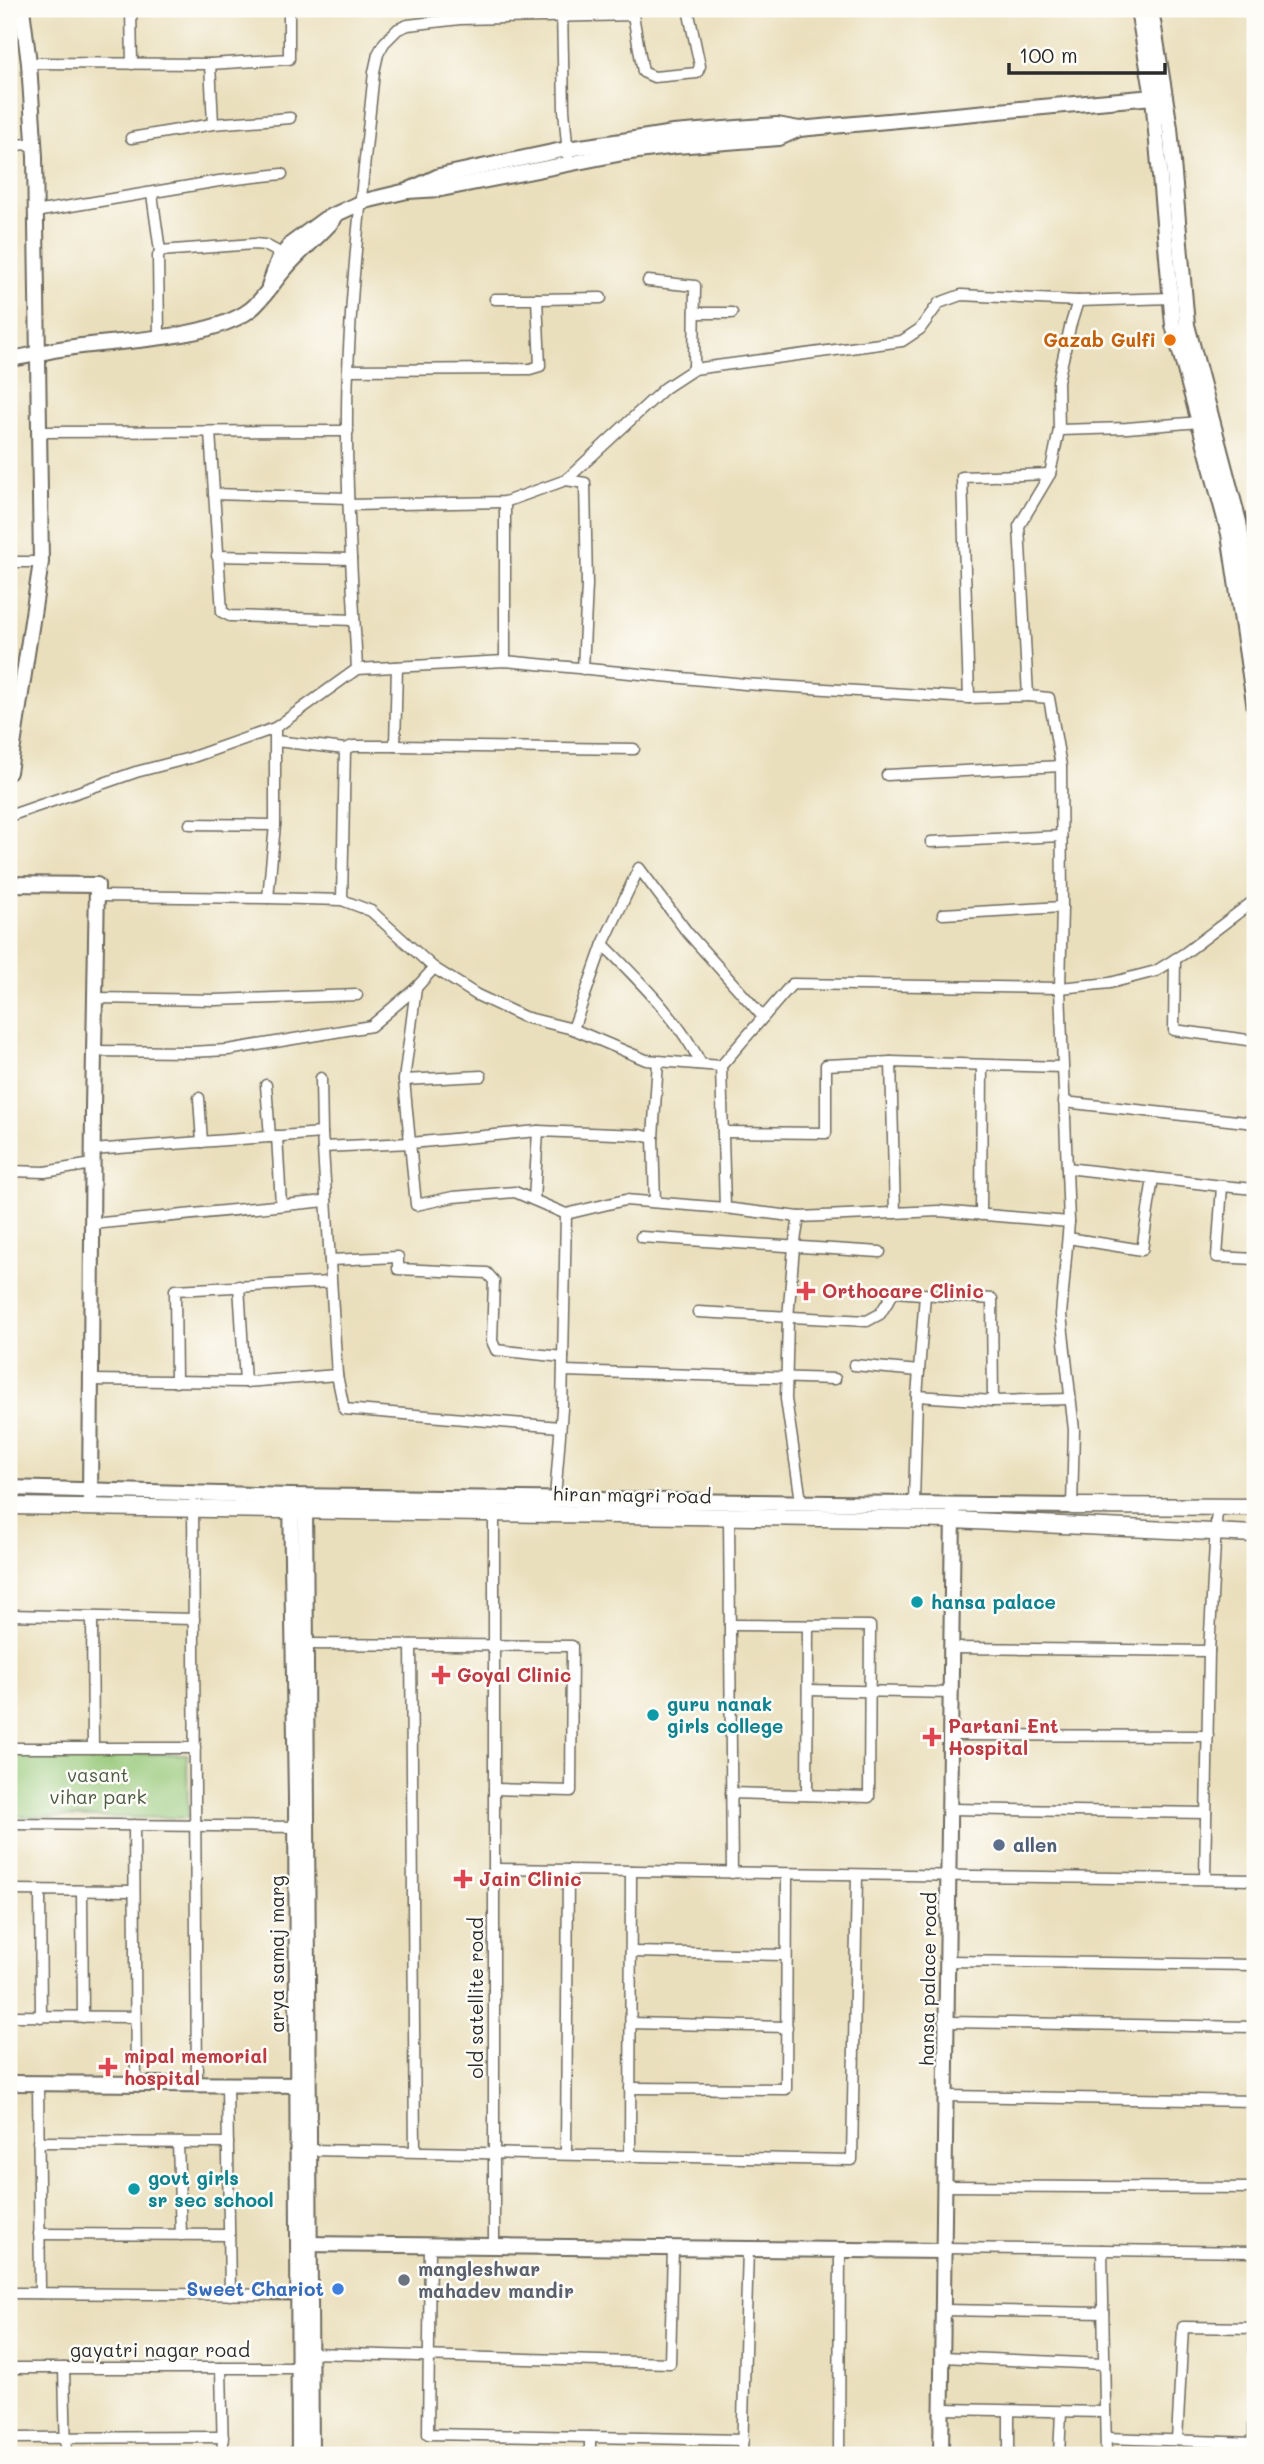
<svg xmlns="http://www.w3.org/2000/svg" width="1264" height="2464" font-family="Mali,sans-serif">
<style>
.green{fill:#94c777;stroke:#607951;stroke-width:2}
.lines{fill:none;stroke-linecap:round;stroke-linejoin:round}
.street-casing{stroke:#6e6a5e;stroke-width:13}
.secondary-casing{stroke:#6e6a5e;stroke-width:18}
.primary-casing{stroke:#6e6a5e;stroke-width:19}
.street{stroke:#fff;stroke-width:10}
.secondary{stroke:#fff;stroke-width:14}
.primary{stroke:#fff;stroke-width:16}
.food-dot{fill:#e8710a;stroke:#fdfcf7;stroke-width:2.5}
.health-dot{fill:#e0444e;stroke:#fdfcf7;stroke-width:2.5}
.culture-dot{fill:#0f9aa8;stroke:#fdfcf7;stroke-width:2.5}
.service-dot{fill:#5c6f8a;stroke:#fdfcf7;stroke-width:2.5}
.worship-dot{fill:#6b7280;stroke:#fdfcf7;stroke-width:2.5}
.shop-dot{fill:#3f7fe0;stroke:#fdfcf7;stroke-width:2.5}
.labels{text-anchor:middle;stroke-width:5;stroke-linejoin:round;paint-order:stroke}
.food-label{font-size:19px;font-weight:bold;fill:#c56008;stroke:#fdfcf7;text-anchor:end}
.health-label{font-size:19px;font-weight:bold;fill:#be3a42;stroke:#fdfcf7;text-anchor:start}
.street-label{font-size:19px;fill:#2b2b2b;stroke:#fdfcf7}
.culture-label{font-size:19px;font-weight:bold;fill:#0d838f;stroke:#fdfcf7;text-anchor:start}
.park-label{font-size:19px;fill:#4a5a42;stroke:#fdfcf7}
.service-label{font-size:19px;font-weight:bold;fill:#4e5e75;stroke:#fdfcf7;text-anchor:start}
.worship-label{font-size:19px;font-weight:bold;fill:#5b616d;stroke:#fdfcf7;text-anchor:start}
.shop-label{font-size:19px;font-weight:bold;fill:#366cbe;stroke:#fdfcf7;text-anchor:end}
</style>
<rect width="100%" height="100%" fill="#fdfcf7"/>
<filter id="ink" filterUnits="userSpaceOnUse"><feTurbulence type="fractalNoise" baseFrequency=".0143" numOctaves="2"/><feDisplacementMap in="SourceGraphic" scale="14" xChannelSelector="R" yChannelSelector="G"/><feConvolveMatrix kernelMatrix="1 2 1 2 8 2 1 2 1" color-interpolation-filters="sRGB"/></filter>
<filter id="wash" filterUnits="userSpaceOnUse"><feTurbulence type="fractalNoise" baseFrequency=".00686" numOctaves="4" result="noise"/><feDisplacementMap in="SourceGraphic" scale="28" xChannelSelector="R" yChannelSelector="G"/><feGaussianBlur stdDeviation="1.57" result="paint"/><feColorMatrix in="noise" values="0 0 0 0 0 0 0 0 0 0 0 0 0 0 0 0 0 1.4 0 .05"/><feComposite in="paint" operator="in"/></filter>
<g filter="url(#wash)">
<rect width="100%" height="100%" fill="#eadfbc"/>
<path class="green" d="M 9,1753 L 187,1754 L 188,1818 L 9,1816 Z"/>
</g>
<g filter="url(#ink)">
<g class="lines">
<g class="street-casing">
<g id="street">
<path d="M 131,9 L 132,64"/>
<path d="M 562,9 L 564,110 L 568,155"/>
<path d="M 29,63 L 210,64 L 289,59 L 289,9"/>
<path d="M 210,64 L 213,124"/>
<path d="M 131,138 L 213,124 L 290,118"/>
<path d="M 9,145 L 34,144"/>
<path d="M 152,194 L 160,251 L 158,256 L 159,337"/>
<path d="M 35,212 L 219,181 L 282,174"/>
<path d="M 160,251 L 254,244 L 265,245 L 282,254"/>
<path d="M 648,281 L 695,286 L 694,369"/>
<path d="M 537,299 L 601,298"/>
<path d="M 695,313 L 732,313"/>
<path d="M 348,370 L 530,369 L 540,366 L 537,299 L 495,299"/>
<path d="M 1059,430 L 1127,428 L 1200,422"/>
<path d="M 40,432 L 348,431"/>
<path d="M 210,432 L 222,612 L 230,616 L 354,620"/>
<path d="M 566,480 L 585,483 L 587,585 L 583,669"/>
<path d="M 214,494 L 348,498"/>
<path d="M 505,502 L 505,661"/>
<path d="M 349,505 L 505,502 L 566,480 L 665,388 L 694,369 L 902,341 L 920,329 L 939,303 L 961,295 L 1078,301"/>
<path d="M 217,556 L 351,559"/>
<path d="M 9,562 L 41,562"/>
<path d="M 357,669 C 352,569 344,469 348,370 C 352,270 364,171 374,72 L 378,54 L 384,43 L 398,29 L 408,25 L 460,19 L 633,15 L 643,72 L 654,77 L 697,73 L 700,66 L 688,9"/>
<path d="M 969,698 L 962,477 L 1050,474"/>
<path d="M 276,741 L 345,749 L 353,746 L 395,746 L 634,749"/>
<path d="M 395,746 L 397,667"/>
<path d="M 887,775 L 1061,766"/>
<path d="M 9,816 L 136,772 L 190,758 L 275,728"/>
<path d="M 190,824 L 275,825"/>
<path d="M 931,842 L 1061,836"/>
<path d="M 97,896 L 268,898 L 275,825 L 275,728 L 357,669 L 505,661 L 745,684 L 969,698 L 1028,696"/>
<path d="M 268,898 L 342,900 L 371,911 L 434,968"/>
<path d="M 342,900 L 345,749"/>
<path d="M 943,914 L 1062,907"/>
<path d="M 603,944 C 637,979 680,1020 701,1064"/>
<path d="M 1175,959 L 1174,1030 L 1255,1041"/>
<path d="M 416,988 L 404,1080 L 416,1205 L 453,1197 L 515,1192 L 566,1214 L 562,1409 L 555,1498"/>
<path d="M 96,998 L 215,1000 L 357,995"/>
<path d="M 573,1029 L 603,944 L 639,868 L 687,932 L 763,1017"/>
<path d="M 94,1051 L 190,1052 L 228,1050 L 371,1026 L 416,988 L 434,968 L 477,995 L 524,1017 L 573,1029 L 646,1060 L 721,1066 L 725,1208 L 799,1217 L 794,1247 L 788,1318 L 786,1399 L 801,1501"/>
<path d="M 721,1066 L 792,984 L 1060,988 L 1110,983 L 1156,971 L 1185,953 L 1255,900"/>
<path d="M 321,1078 L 322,1133"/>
<path d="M 404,1080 L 481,1076"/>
<path d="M 266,1085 L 270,1137"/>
<path d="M 199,1098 L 202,1142"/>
<path d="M 1064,1102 L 1255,1123"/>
<path d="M 723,1132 L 826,1133 L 826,1065 L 891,1062"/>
<path d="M 277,1136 L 281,1204"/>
<path d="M 323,1147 L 411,1143 L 538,1131 L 640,1135 L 653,1138"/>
<path d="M 92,1150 L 322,1133 L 337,1375 L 344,1409 L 560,1427"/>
<path d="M 1067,1168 L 1222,1186 L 1217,1257 L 1255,1259"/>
<path d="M 9,1171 L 45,1172 L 92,1164"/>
<path d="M 1222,1186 L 1255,1189"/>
<path d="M 534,1200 L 538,1131"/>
<path d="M 655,1202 L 653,1138 L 658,1061"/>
<path d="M 895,1213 L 891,1062 L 1062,1067"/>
<path d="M 566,1214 L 625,1200 L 725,1208"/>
<path d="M 981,1215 L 982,1065"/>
<path d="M 799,1217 L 939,1211 L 1069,1222"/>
<path d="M 92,1224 L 326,1201"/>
<path d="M 641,1237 L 880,1252"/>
<path d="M 1068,1238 L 1142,1250 L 1153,1178"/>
<path d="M 330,1260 L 398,1257 L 398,1269 L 487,1273 L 494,1281 L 492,1341 L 496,1350 L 563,1357"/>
<path d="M 239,1286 L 245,1382"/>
<path d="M 698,1312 L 867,1321 L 880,1314 L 894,1292 L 992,1299 L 993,1401"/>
<path d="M 854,1365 L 919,1371"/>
<path d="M 563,1371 L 835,1379"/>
<path d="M 91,1380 L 245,1382 L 337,1375"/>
<path d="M 176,1382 L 175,1290 L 331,1282"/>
<path d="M 917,1396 L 993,1401 L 1070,1399"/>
<path d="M 914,1502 L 917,1396 L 925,1295"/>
<path d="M 193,1504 L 197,2084"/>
<path d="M 1072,1506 L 1074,1430 L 1061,1315 L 1069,1222 L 1060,988 L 1062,907 L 1061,766 L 1049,698 L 1028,696 L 1019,526 L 1050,474 L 1059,430 L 1058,381 L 1070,327 L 1078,301 L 1171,298"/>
<path d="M 729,1517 L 732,1873"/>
<path d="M 9,1615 L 194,1619"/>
<path d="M 92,1617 L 93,1748"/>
<path d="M 730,1625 L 870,1626 L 869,1797 L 731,1793"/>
<path d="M 306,1644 L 572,1646 L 571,1791 L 494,1789"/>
<path d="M 411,1645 L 415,2151"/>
<path d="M 952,1648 L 1209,1651"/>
<path d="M 808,1690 L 951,1693"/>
<path d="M 950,1735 L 1208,1736"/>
<path d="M 9,1748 L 195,1748"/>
<path d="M 807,1795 L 808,1626"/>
<path d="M 950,1809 L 1206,1813"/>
<path d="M 9,1824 L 302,1827"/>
<path d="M 134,1825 L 136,2084"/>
<path d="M 494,1869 L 1255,1880"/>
<path d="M 1205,1879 L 1209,1651 L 1217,1508"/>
<path d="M 9,1890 L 134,1891"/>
<path d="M 40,1890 L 41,2017"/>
<path d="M 82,1891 L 83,2017"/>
<path d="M 631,1952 L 786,1955"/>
<path d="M 947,1961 L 1255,1965"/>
<path d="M 9,2016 L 135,2017"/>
<path d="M 947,2022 L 1255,2027"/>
<path d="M 631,2023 L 787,2027"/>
<path d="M 38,2083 L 40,2293"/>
<path d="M 227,2084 L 230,2295"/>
<path d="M 630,2088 L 786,2089 L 787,1874"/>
<path d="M 946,2096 L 1255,2101"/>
<path d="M 38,2142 L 228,2143"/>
<path d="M 178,2143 L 181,2235"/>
<path d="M 309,2150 L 852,2160 L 857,1875"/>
<path d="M 566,2154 L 568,1870"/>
<path d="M 630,2155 L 631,1871"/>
<path d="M 945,2186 L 1255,2188"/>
<path d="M 39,2234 L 229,2235"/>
<path d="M 430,2246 L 428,2434 L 743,2440"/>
<path d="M 494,2246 L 494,1508"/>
<path d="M 944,2248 L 1255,2252"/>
<path d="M 1102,2250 L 1106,2455"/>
<path d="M 9,2293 L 302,2295"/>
<path d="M 943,2310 L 1103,2313"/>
<path d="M 310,2353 L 670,2363 L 673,2248"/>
<path d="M 942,2357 L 1104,2364"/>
<path d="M 9,2368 L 302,2368"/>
<path d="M 64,2368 L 66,2455"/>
<path d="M 221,2368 L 223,2455"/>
<path d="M 942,2409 L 1105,2412"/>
<path d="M 9,2438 L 223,2437"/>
<path d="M 1106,2438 L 1255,2443"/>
<path d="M 1177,2440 L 1183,2327 L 1255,2328"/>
<path d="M 1254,2443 L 1255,2328"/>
<path d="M 590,2455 L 590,2437"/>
<path d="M 742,2455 L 748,2249"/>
<path d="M 839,2455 L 840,2250"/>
<path d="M 1009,2455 L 1009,2411"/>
<path d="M 1059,2455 L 1061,2412"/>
<path d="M 1221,2455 L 1221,2442"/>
</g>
</g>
<g class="secondary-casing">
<g id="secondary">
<path d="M 1138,9 L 1153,97 L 1173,325 L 1229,534 L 1255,709"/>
<path d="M 1151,9 L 1170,128 L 1187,325 L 1239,522 L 1255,628"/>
<path d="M 407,191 L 439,176 L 567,149 L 622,141 L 673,133 L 777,125 L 799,129 L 1153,97"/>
<path d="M 269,286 L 278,261 L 291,244 L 325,219 L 365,201 L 407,191 L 441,189 L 623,153 L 676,146 L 779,138 L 799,129"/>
<path d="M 9,359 C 28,357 47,350 67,348 C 117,340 209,340 250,310 C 264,299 273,282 285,269 C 300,251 319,237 334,219"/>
<path d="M 9,772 L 41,562 L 35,157 L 29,63 L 22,9"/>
<path d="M 9,884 L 97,885 L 93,1109 L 90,1499"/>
<path d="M 9,1488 L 290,1496 L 1072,1506"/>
<path d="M 305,1500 L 311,2455"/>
<path d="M 291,1501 L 296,1798 L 299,2455"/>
<path d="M 9,2083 L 305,2085"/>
<path d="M 301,2244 L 944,2251"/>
<path d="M 941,2455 L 953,1511"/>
</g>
</g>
<g class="primary-casing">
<g id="primary">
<path d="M 9,1506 L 953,1520 L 1255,1534"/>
<path d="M 1072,1506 L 1255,1507"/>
</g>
</g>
<use href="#street" class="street"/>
<use href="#secondary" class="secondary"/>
<use href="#primary" class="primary"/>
</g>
</g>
<circle class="food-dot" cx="1170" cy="340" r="7"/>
<g class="health-dot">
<path d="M802.5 1280.5h7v7h7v7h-7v7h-7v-7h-7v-7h7z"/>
<path d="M437.5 1664.5h7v7h7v7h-7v7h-7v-7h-7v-7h7z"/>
<path d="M928.5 1726.5h7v7h7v7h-7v7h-7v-7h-7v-7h7z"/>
<path d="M459.5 1868.5h7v7h7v7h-7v7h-7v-7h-7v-7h7z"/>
<path d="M104.5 2056.5h7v7h7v7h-7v7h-7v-7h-7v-7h7z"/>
</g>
<g class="culture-dot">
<circle cx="917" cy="1602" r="7"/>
<circle cx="653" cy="1715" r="7"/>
<circle cx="134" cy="2189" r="7"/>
</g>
<circle class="service-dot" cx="999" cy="1845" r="7"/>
<circle class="worship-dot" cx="404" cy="2280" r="7"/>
<circle class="shop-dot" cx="338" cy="2289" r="7"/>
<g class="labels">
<g class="food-label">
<text x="1156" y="347">Gazab Gulfi</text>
</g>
<g class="health-label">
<text x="822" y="1298">Orthocare Clinic</text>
<text x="457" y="1682">Goyal Clinic</text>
<text x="948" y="1733">Partani Ent<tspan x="948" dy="22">Hospital</tspan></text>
<text x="479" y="1886">Jain Clinic</text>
<text x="124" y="2063">mipal memorial<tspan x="124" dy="22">hospital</tspan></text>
</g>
<g class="street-label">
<text transform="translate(632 1495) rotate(1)" y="7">hiran magri road</text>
<text transform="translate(277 1954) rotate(-90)" y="7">arya samaj marg</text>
<text transform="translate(928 1979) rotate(-89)" y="7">hansa palace road</text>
<text transform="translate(476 1998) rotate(-90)" y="7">old satellite road</text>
<text x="160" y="2357">gayatri nagar road</text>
</g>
<g class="culture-label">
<text x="931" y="1609">hansa palace</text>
<text x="667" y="1711">guru nanak<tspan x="667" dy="22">girls college</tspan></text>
<text x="148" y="2185">govt girls<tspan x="148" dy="22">sr sec school</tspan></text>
</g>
<g class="park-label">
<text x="98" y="1782">vasant<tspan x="98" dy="22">vihar park</tspan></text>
</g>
<g class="service-label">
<text x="1013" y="1852">allen</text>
</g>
<g class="worship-label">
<text x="418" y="2276">mangleshwar<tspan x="418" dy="22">mahadev mandir</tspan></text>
</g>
<g class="shop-label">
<text x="324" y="2296">Sweet Chariot</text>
</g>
</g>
<rect width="1264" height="2464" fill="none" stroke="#fdfcf7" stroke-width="35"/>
<path d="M1009 63v10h156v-10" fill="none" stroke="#2b2b2b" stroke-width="3.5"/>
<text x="1019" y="63" font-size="21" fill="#2b2b2b" stroke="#fdfcf7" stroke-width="5" paint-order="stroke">100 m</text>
</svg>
